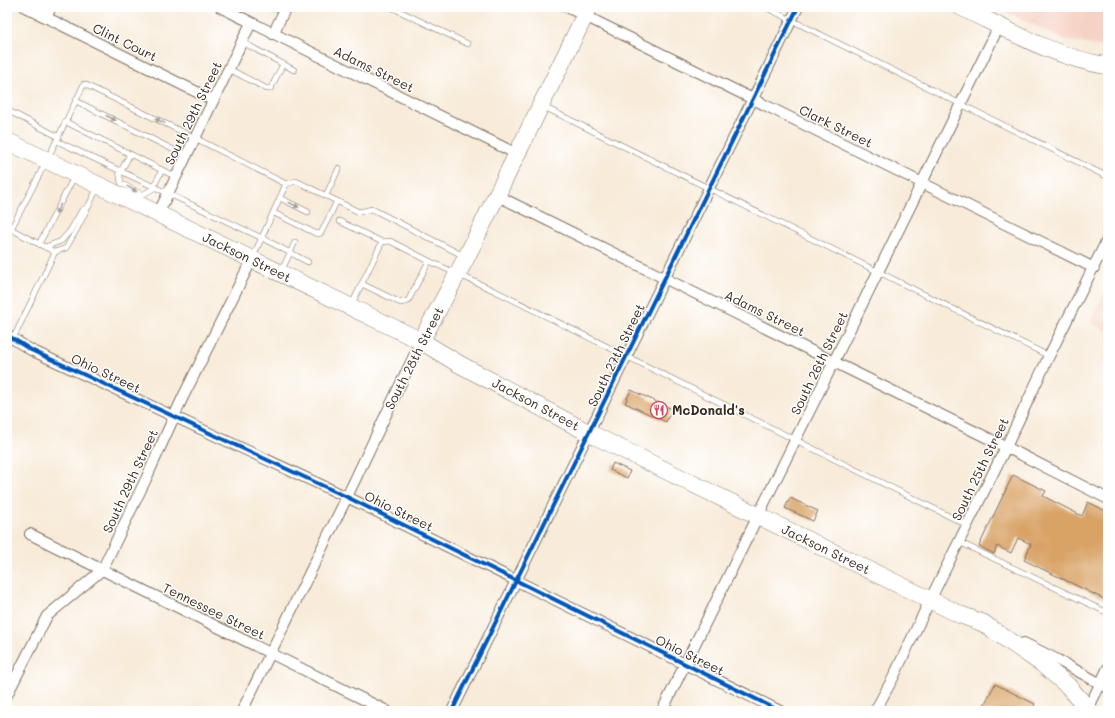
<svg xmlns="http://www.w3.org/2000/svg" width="1115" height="718" font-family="Mali,sans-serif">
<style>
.built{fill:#f6d1c5}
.building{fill:#d9a366}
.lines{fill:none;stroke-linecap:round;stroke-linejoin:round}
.lane-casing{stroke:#7d6e5f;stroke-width:6}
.street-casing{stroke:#7d6e5f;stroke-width:12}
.primary-casing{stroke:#7d6e5f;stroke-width:18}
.lane{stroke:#fff;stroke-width:5}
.street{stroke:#fff;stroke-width:10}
.primary{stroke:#fff;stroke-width:17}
.cycleway-casing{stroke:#fff;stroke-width:6}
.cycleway{stroke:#0057b8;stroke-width:4}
.oneway{fill:#a79f9a}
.labels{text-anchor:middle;stroke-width:3;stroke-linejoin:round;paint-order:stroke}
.street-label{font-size:13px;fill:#3b2a1e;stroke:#fff}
.poi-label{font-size:13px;font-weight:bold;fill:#3b2a1e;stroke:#fff;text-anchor:start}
</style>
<rect width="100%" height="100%" fill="#fff"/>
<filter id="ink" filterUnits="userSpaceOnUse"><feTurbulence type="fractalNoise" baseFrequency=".025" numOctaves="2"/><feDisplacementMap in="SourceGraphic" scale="8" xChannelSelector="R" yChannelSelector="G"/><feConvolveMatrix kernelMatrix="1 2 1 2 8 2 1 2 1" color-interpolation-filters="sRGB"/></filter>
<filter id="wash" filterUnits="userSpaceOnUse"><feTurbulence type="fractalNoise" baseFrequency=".012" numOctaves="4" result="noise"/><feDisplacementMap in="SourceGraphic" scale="16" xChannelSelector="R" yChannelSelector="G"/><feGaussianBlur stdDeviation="0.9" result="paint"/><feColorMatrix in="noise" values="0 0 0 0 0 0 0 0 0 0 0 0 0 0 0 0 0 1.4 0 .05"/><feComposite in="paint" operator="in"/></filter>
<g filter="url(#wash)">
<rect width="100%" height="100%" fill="#f8ebd9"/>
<g class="built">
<path d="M 996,7 L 1108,7 L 1108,48 L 1065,40 Z"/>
<path d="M 1108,285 L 1108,332 L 1090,323 Z"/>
</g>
<g id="blocks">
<g class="building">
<path d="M 631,390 L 672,409 L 666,422 L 625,403 Z"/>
<path d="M 613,463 L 630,471 L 627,478 L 610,470 Z"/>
<path d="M 1013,475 L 1046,491 L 1043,496 L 1082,516 L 1088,502 L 1108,512 L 1108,601 L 1024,560 L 1031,544 L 1018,538 L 1011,553 L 997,546 L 994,554 L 979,546 Z"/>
<path d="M 790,498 L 818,511 L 813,521 L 785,508 Z"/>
<path d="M 995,684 L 1035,704 L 1031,711 L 981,711 Z"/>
</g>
</g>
</g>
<g filter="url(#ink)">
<use href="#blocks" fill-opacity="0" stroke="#7d6e5f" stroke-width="1"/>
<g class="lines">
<g class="lane-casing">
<g id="lane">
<path d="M 391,7 L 468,44"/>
<path d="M 765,7 L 1108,177"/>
<path d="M 283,64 L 294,70"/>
<path d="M 229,69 L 267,89 L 271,88 L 283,64 L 242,42"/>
<path d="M 76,101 L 186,156"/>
<path d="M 542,106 L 1049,356"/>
<path d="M 7,110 L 59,137"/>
<path d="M 66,122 L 176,177"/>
<path d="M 57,141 L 262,238 L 308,262"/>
<path d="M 119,170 L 121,183 L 142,195 L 156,187"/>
<path d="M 121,171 L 130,154"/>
<path d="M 74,177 L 39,244 L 55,252 L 66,248 L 77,229 L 98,187"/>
<path d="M 286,184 L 296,181 L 359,212 L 372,209 L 464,256"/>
<path d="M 154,186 L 162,170"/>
<path d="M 326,195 L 339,168"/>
<path d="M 280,198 L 308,212"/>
<path d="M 274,213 L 317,234 L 321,233 L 337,201"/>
<path d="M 339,221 L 382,242 L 390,241 L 429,261 L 495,291 L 967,525"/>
<path d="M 39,244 L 11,229 L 47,160 L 84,84 L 195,138 L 286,184 L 253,257"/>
<path d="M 45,247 L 61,241 L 70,231 L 82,210 L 89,206"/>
<path d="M 282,270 L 295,242"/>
<path d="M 362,284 L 401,303 L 408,301 L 429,261"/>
<path d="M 352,304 L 382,242"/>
<path d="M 13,339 L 55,252"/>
<path d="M 959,542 L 1108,613"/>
</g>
</g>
<g class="street-casing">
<g id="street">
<path d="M 25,7 L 213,100"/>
<path d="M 220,7 L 517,154"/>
<path d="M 567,7 L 1094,268"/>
<path d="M 46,18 L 51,7"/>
<path d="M 273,34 L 286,7"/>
<path d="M 496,195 L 1006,447 L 1108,499"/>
<path d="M 158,214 L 251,23"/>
<path d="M 7,335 L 31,350 L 347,497 L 780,711"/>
<path d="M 30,534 L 387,711"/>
<path d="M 1024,643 L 1056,659 L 1108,688"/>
<path d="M 7,695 L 47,616 L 102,570 L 146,479 L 182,399 L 252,259"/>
<path d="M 242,711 L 343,505 L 421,341"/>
<path d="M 452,711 L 798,7"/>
<path d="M 662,711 L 999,26"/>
<path d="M 875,711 L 893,678 L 930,600 L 1006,447 L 1049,356 L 1108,238"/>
<path d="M 1087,711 L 1108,668"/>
</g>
</g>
<g class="primary-casing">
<g id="primary">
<path d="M 961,7 C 1008,30 1056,58 1108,66"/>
<path d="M 7,141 L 421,341 L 459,364 L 589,433 L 961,615 L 983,623 L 1041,663 L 1068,686 L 1090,711"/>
<path d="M 421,341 L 466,258 L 589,7"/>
</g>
</g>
<use href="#lane" class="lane"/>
<use href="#street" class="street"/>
<use href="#primary" class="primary"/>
<g class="cycleway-casing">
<g id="cycleway">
<path d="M 7,335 L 31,350 L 347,497 L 780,711"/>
<path d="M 452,711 L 798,7"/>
</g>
</g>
<use href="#cycleway" class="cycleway"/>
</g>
<defs><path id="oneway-solid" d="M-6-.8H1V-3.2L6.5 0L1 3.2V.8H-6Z"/></defs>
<g class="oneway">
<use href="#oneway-solid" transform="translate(111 118) rotate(27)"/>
<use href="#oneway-solid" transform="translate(160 121) rotate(-154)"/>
<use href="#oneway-solid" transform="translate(132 189) rotate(29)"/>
<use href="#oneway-solid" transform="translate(294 205) rotate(27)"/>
<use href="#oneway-solid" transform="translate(58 209) rotate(117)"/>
</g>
</g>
<defs>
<g id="restaurant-ring" transform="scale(0.9)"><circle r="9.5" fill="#fff" stroke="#d1495b" stroke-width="1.5"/><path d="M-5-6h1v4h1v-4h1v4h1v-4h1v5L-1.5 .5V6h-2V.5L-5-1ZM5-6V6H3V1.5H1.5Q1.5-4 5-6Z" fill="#d1495b"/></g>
</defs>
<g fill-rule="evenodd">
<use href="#restaurant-ring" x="659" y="410"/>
</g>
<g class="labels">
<g class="street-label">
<text transform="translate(125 42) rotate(26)" y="5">Clint Court</text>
<text transform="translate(374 69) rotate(26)" y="5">Adams Street</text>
<text transform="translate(193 113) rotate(-64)" y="5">South 29th Street</text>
<text transform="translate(836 126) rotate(26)" y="5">Clark Street</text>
<text transform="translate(247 257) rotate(26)" y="5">Jackson Street</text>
<text transform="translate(765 313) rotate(26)" y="5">Adams Street</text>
<text transform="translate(616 355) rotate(-64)" y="5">South 27th Street</text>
<text transform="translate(414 358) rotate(-63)" y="5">South 28th Street</text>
<text transform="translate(819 363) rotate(-64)" y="5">South 26th Street</text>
<text transform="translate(106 373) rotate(25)" y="5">Ohio Street</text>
<text transform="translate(536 404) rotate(28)" y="5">Jackson Street</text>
<text transform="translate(980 469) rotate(-64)" y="5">South 25th Street</text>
<text transform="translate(130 481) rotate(-65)" y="5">South 29th Street</text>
<text transform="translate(399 511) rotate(26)" y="5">Ohio Street</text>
<text transform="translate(826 549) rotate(26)" y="5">Jackson Street</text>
<text transform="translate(214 611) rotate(26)" y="5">Tennessee Street</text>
<text transform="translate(690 655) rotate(26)" y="5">Ohio Street</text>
</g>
<g class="poi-label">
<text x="672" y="415">McDonald's</text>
</g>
</g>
<rect width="1115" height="718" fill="none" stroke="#fff" stroke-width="24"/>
</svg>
